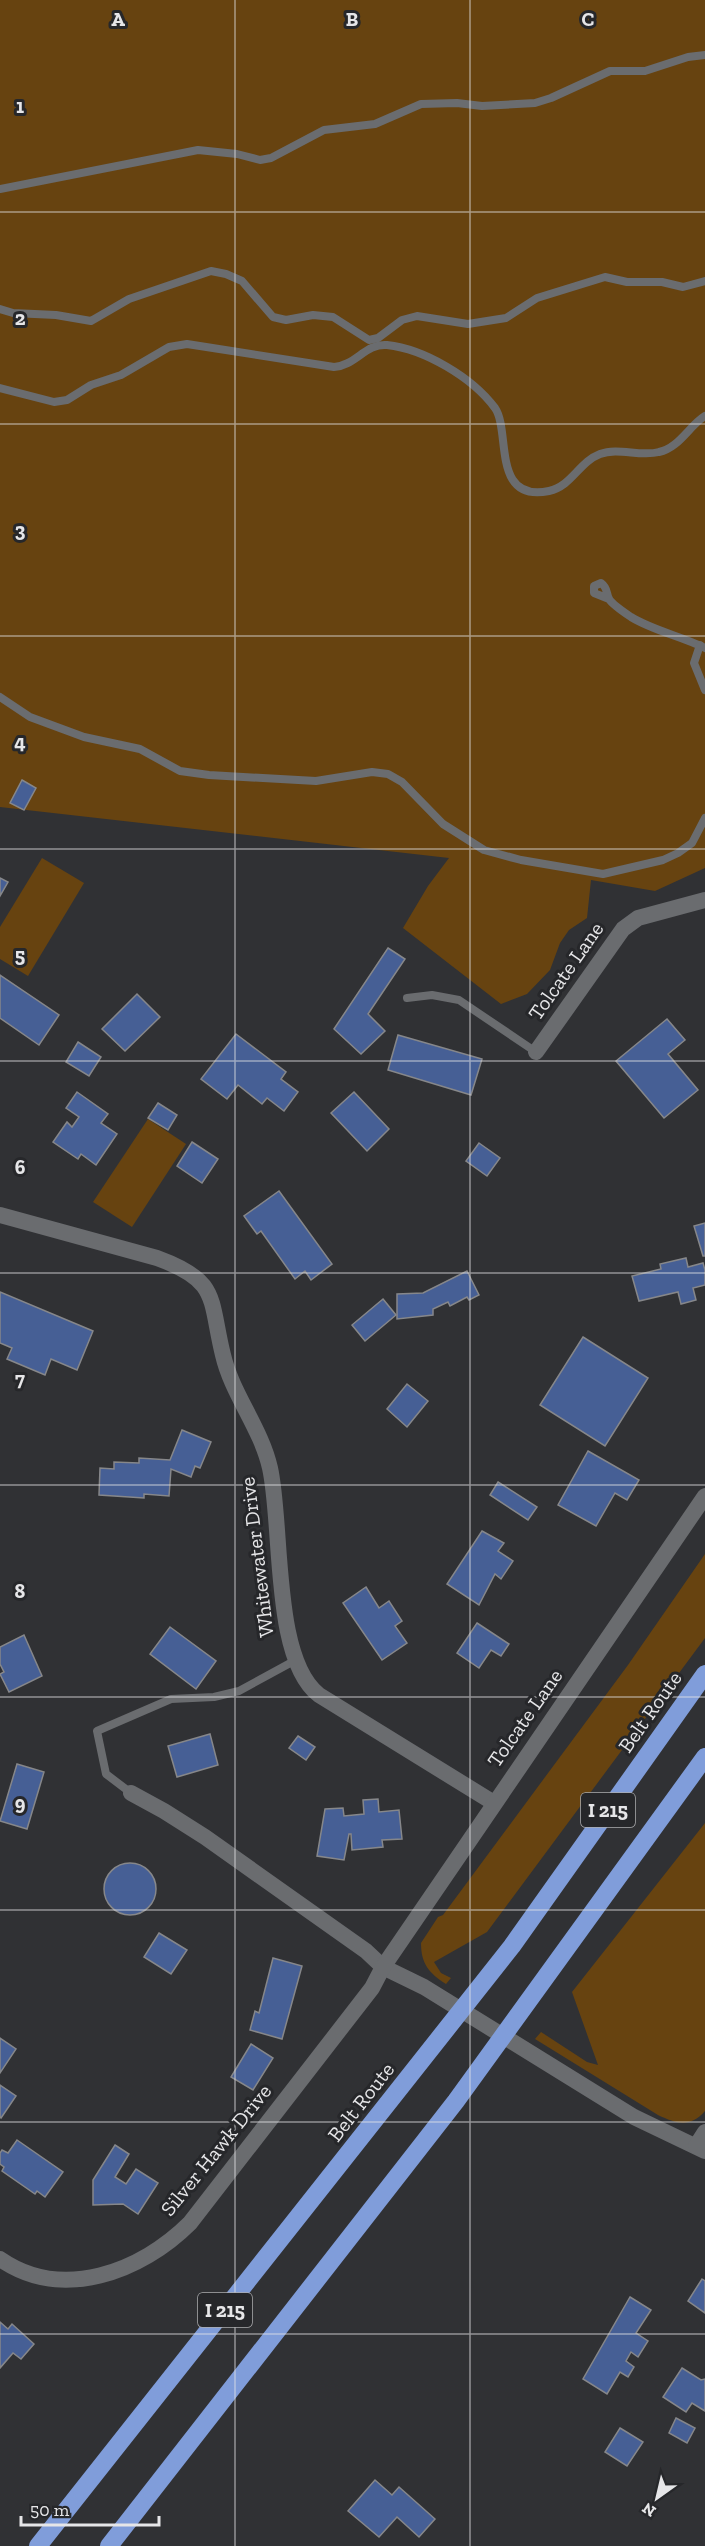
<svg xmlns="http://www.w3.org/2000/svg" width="705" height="2546" font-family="'Zilla Slab',serif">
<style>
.green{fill:#674310}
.building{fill:#465f95;stroke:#86878a;stroke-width:1.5}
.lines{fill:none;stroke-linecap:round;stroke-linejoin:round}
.service{stroke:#6a6c6f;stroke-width:8}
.minor{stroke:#6a6c6f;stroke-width:16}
.motorway{stroke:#809dda;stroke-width:18}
.grid{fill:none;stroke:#e6e6e8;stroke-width:1.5;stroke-opacity:0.55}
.labels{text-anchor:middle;stroke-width:6;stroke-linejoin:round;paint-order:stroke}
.shield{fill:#26272a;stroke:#acadaf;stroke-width:1.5}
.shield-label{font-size:20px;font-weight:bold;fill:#e6e6e8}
.street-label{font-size:21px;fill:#e6e6e8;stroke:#26272a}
.grid-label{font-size:20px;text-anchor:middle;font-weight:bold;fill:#e6e6e8;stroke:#26272a;stroke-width:6;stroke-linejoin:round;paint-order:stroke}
</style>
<rect width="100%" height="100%" fill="#303134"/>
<g class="green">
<path d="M 0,0 L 705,0 L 705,868 L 655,891 L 591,880 L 587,918 L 569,930 L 560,943 L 550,970 L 527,994 L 501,1004 L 403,928 L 428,886 L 449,858 L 0,807 Z"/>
<path d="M 42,858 L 84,883 L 28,976 L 0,959 L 0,927 Z"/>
<path d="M 148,1119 L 186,1144 L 132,1227 L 93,1202 Z"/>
<path d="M 705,1554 L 705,1638 L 487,1932 L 434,1962 L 441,1973 L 451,1978 L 446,1984 C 429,1973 421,1964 421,1943 L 438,1917 L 443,1915 L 628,1665 Z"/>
<path d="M 705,1823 L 705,2111 C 690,2128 677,2124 658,2115 L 535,2039 L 541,2032 L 587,2062 L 598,2065 L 572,1992 Z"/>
</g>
<g class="building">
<path d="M 22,780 L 36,788 L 24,810 L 10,803 Z"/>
<path d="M 0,878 L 8,882 L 0,896 Z"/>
<path d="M 388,948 L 405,959 L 368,1014 L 385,1031 L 361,1054 L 334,1029 Z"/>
<path d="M 0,975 L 59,1015 L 39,1045 L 0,1018 Z"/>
<path d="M 137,994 L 160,1017 L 125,1051 L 102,1029 Z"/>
<path d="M 667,1019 L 685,1040 L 668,1054 L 698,1090 L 664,1118 L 616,1061 Z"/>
<path d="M 236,1034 L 286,1072 L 281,1079 L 298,1092 L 284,1111 L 267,1098 L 262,1104 L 238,1085 L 227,1099 L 201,1079 Z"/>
<path d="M 398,1035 L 482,1059 L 471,1095 L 388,1070 Z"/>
<path d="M 78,1042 L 101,1057 L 89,1076 L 66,1062 Z"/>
<path d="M 77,1092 L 108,1114 L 101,1123 L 117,1134 L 96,1165 L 81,1154 L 78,1159 L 53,1142 L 67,1122 L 72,1127 L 79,1117 L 66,1108 Z"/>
<path d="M 354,1092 L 389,1129 L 367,1151 L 331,1113 Z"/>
<path d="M 158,1103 L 177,1115 L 168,1130 L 148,1118 Z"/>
<path d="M 192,1142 L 218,1159 L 202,1183 L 177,1166 Z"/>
<path d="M 479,1143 L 500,1158 L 487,1176 L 466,1161 Z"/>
<path d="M 279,1191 L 332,1264 L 311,1280 L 305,1271 L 295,1279 L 261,1231 L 257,1234 L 244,1216 Z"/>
<path d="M 705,1223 L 705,1256 L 703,1256 L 694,1226 Z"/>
<path d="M 686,1258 L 688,1267 L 703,1263 L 705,1270 L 705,1285 L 693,1288 L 696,1300 L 681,1304 L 678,1292 L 639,1301 L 632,1276 L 661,1269 L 660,1264 Z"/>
<path d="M 467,1271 L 479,1295 L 469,1300 L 467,1297 L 450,1306 L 448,1302 L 433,1309 L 433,1315 L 397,1319 L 397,1294 L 423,1293 Z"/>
<path d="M 0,1292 L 93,1331 L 77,1370 L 51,1359 L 45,1375 L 7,1359 L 12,1348 L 0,1343 Z"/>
<path d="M 383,1299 L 396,1315 L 365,1341 L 352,1325 Z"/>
<path d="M 583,1337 L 648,1378 L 605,1446 L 540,1405 Z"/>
<path d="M 407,1384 L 428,1401 L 407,1427 L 387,1409 Z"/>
<path d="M 182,1430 L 211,1442 L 200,1468 L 195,1466 L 191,1477 L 171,1469 L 169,1496 L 144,1494 L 144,1498 L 99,1495 L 100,1468 L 114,1469 L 114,1462 L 139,1463 L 139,1458 L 170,1460 Z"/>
<path d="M 588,1451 L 639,1480 L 627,1500 L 615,1493 L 596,1526 L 558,1505 Z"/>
<path d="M 498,1482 L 537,1507 L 528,1520 L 490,1495 Z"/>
<path d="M 482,1531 L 504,1543 L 498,1551 L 513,1561 L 501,1579 L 495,1574 L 479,1605 L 447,1584 Z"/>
<path d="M 366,1587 L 379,1608 L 389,1601 L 402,1621 L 395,1626 L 407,1643 L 382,1660 L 343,1603 Z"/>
<path d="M 477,1623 L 509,1644 L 501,1656 L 491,1650 L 479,1668 L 457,1653 Z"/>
<path d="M 170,1627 L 216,1661 L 196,1689 L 150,1654 Z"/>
<path d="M 24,1635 L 42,1676 L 9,1692 L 0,1674 L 4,1672 L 0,1664 L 0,1647 Z"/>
<path d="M 210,1734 L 218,1765 L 177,1777 L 168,1746 Z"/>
<path d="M 298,1736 L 315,1747 L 306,1760 L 289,1748 Z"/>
<path d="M 17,1764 L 44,1772 L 27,1829 L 0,1821 Z"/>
<path d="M 378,1799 L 379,1812 L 399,1810 L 402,1839 L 382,1840 L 383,1847 L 352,1850 L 351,1834 L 349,1834 L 344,1860 L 317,1856 L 325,1809 L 343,1808 L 344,1816 L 364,1814 L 363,1800 Z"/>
<circle cx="130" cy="1889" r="26"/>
<path d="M 159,1933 L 187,1950 L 171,1974 L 144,1957 Z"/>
<path d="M 273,1958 L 302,1966 L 282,2039 L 250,2030 L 255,2011 L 259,2013 Z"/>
<path d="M 0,2038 L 16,2049 L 0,2073 Z"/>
<path d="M 251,2044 L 273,2058 L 253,2090 L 231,2077 Z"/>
<path d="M 0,2085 L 16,2096 L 1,2118 L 0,2117 Z"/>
<path d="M 17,2140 L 63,2172 L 45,2197 L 37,2191 L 35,2194 L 2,2171 L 4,2167 L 0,2164 L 0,2153 L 2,2150 L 8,2153 Z"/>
<path d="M 115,2145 L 129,2154 L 115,2177 L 126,2184 L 136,2169 L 158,2183 L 138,2214 L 123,2204 L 93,2205 L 93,2180 Z"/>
<path d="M 702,2279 L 705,2281 L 705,2313 L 688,2301 Z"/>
<path d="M 630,2297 L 651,2310 L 636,2333 L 648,2341 L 638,2357 L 631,2352 L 626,2361 L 634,2367 L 628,2377 L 620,2372 L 607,2394 L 583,2379 Z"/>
<path d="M 0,2322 L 8,2329 L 12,2324 L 34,2344 L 21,2359 L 13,2353 L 0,2368 Z"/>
<path d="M 682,2368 L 701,2380 L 705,2379 L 705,2411 L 692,2403 L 686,2412 L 663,2397 Z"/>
<path d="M 676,2418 L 695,2428 L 687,2443 L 669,2433 Z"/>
<path d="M 620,2428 L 643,2442 L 627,2466 L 605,2452 Z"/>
<path d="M 375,2480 L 392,2495 L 399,2487 L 435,2519 L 419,2537 L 397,2517 L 379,2537 L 348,2511 Z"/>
</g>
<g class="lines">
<g class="service">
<path d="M 0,189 L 198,150 L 237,154 L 260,160 L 271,158 L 324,130 L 375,124 L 421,104 L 457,103 L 482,106 L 535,103 L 551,98 L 610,71 L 645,71 L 688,57 L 705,55"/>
<path d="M 0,309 L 13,313 L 56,315 L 91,321 L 129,299 L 211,271 L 226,274 L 242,281 L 273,317 L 286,320 L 313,315 L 333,317 L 369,340 L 378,338 L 402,320 L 417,316 L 468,324 L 506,318 L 537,298 L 605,277 L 627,282 L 662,282 L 683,287 L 705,281"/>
<path d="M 0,388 L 54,402 L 67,400 L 91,385 L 121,375 L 169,347 L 187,344 L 334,367 C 355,366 366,343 387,345 C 424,349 472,377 495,408 C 511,431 491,503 549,491 C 572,486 579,462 600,454 C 618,447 640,457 659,452 C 679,448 689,426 705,416"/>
<path d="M 609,599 L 594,593 L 594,586 L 601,583 C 608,588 606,593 609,599 C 613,605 625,613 631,617 C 654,631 681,636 705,648"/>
<path d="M 700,645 L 694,663 L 705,690"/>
<path d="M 0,697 L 30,717 L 84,737 L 140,749 L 180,771 L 209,775 L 316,781 L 372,772 L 388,774 L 402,782 L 443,824 L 484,850 L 521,860 L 603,874 L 663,860 L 678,853 L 692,843 L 705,818"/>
<path d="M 407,998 L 432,995 L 459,1000 L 536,1052"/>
<path d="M 131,1793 L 106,1774 L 97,1731 L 171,1699 L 214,1697 L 239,1691 L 294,1661"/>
</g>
<g class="minor">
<path d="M 536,1052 L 623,929 L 638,918 L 705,900"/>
<path d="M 0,1215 L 157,1258 C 220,1281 209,1298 223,1355 C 232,1394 261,1428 270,1468 C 283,1527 272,1659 319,1695 L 494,1803"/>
<path d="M 131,1793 L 164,1811 L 205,1837 L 366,1951 L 383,1967 L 424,1987 L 634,2117 L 705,2151"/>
<path d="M 696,2146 L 705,2132"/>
<path d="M 0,2259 C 62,2302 141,2272 190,2223 L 372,1988 L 383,1967 L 705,1496"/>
</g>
<g class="motorway">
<path d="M 38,2546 L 512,1946 L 705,1674"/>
<path d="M 109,2546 L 456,2101 L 705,1757"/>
</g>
</g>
<path class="grid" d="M 235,0 L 235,2546M 470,0 L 470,2546M 0,212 L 705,212M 0,424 L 705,424M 0,636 L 705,636M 0,849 L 705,849M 0,1061 L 705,1061M 0,1273 L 705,1273M 0,1485 L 705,1485M 0,1697 L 705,1697M 0,1910 L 705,1910M 0,2122 L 705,2122M 0,2334 L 705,2334"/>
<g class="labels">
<g class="shield">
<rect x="581" y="1793" width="54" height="34" rx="4.5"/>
<rect x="198" y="2293" width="54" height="34" rx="4.5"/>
</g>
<g class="shield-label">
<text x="608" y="1817">I 215</text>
<text x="225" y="2317">I 215</text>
</g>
<g class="street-label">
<text transform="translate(566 971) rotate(-55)" y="7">Tolcate Lane</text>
<text transform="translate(257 1557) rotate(-97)" y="7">Whitewater Drive</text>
<text transform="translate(650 1712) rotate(-55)" y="7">Belt Route</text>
<text transform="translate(525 1718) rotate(-55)" y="7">Tolcate Lane</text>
<text transform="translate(361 2102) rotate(-52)" y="7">Belt Route</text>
<text transform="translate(216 2150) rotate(-51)" y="7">Silver Hawk Drive</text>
</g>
</g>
<g class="grid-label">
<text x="118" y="26">A</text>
<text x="352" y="26">B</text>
<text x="588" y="26">C</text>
<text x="20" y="113">1</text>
<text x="20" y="325">2</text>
<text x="20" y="537">3</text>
<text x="20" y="749">4</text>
<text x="20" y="962">5</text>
<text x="20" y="1174">6</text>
<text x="20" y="1386">7</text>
<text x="20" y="1598">8</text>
<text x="20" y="1810">9</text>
</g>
<g transform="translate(657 2498) rotate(214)" stroke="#26272a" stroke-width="4.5" paint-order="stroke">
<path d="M0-4.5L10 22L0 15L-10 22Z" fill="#e6e6e8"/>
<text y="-9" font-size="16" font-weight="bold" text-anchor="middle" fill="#e6e6e8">N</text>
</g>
<path d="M21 2516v9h138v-9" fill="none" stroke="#e6e6e8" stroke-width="3"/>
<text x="30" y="2516" font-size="18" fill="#e6e6e8" stroke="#26272a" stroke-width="4.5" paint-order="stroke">50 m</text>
</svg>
